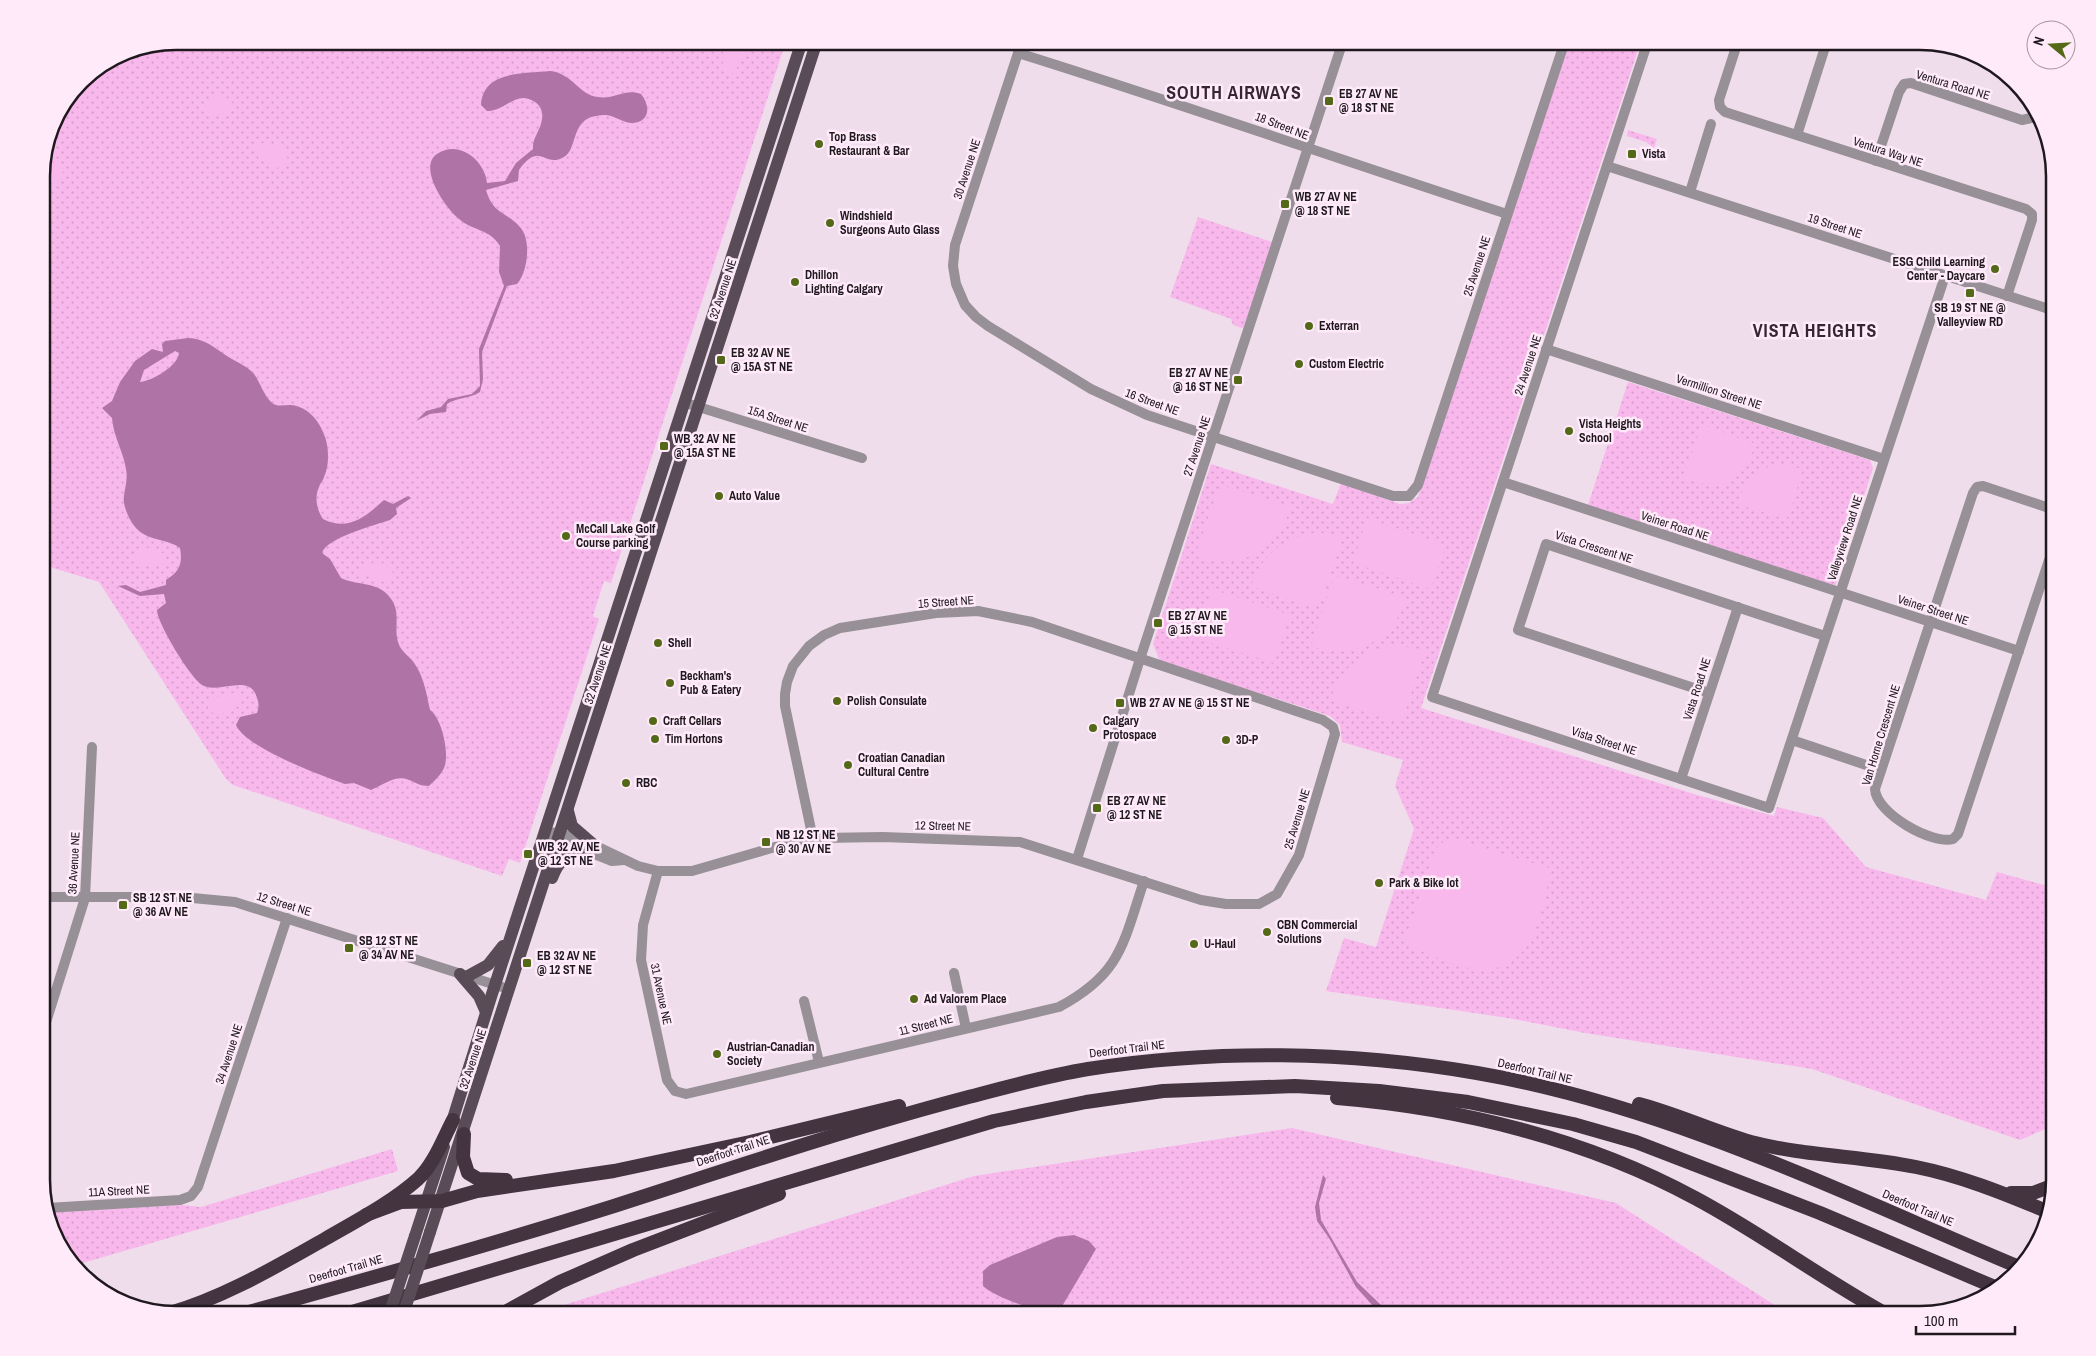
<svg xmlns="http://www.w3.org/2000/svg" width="2096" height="1356" font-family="'Archivo Narrow',sans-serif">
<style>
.grass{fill:url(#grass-dots)}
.pitch{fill:#f8b8ec}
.water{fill:#b073a5;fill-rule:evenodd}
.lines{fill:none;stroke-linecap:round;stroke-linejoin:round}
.minor{stroke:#979096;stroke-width:10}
.major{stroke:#594c56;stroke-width:12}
.highway{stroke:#433440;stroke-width:14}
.major-bridge{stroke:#594c56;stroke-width:12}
.poi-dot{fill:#546918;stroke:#feeaf9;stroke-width:2}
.labels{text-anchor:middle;stroke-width:5;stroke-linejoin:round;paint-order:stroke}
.street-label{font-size:12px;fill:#1f181e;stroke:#feeaf9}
.poi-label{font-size:12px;font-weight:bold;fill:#1f181e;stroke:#feeaf9;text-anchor:start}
.district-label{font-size:18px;font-weight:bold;letter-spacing:1px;fill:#352732;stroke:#feeaf9}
.rim{fill:none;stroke:#1f181e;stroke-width:2.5}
</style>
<defs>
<pattern id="grass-dots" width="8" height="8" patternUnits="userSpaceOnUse" patternTransform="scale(1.25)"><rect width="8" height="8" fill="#f8b8ec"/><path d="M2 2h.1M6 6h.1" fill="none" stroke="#d49dca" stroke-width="1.8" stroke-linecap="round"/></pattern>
</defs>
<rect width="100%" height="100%" fill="#f0ddec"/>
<g class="grass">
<path d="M 176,41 L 786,41 L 611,583 L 604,581 L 593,616 L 599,619 L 520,863 L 509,859 L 502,876 L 233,785 L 226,779 L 99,582 L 50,567 L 42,584 L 42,167 L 52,124 L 81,80 L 124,51 Z"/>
<path d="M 1569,41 L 1641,41 L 1421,708 L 1697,795 L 1774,816 L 1777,807 L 1823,818 L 1866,867 L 1986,900 L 1997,872 L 2055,888 L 2055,1119 L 2052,1126 L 2020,1140 L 1812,1069 L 1585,1033 L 1508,1018 L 1326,991 L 1344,938 L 1376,947 L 1414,829 L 1395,786 L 1403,760 L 1342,742 L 1340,725 L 1330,716 L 1160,661 L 1153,644 L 1211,464 L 1333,504 L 1341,483 L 1400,504 L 1409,503 L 1418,497 Z"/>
<path d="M 1628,130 L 1657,139 L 1654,148 L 1646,142 L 1627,136 Z"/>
<path d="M 1198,217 L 1272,242 L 1244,327 L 1242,328 L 1233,325 L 1231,319 L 1170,297 Z"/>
<path d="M 1628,382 L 1870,460 L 1873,468 L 1835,587 L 1588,505 Z"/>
<path d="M 1292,1128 L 1616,1203 L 1790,1315 L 540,1315 L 548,1310 L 974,1176 Z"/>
<path d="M 392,1149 L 398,1171 L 76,1265 L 59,1248 L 49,1212 L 181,1205 L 201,1207 Z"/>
</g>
<g class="pitch">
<path d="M 734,42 L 745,48 L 746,52 L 734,73 L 728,74 C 721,68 721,51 726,44 Z"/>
<path d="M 222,95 L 231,100 L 233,104 C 228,114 220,116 210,114 L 205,110 L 206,100 Z"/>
<path d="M 262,143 L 285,148 L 288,160 L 282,167 L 276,168 L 259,159 L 255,148 Z"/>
<path d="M 43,159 C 52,162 61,164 63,174 L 60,180 L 51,184 L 42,179 Z"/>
<path d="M 1705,426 L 1756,444 C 1740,485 1725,492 1683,478 L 1701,428 Z"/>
<path d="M 1781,464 L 1803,469 L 1789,516 L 1785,519 L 1737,504 C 1745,481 1756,468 1781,464 Z"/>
<path d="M 1224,486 L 1291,507 C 1277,552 1240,571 1195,556 L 1218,489 Z"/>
<path d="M 1367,518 L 1446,545 L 1431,589 L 1353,563 Z"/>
<path d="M 1312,533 L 1328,533 L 1343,537 L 1320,605 L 1315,608 L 1251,586 C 1262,556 1280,539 1312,533 Z"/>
<path d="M 142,546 L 166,554 L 166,562 L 160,565 L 138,567 C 133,561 134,551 142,546 Z"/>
<path d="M 375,562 C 385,562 392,568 394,577 L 387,583 L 361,574 L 361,568 Z"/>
<path d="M 1339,576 L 1407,598 C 1393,640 1354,662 1311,646 L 1333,579 Z"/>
<path d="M 1212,589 L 1290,615 L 1274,663 L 1196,638 Z"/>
<path d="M 1389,646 L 1402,646 L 1425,651 L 1403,719 L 1398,722 L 1330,700 C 1340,670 1358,653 1389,646 Z"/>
<path d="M 233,693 L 243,697 L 241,705 L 219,715 C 209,713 206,708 209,699 Z"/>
<path d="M 1447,839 L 1456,839 L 1552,869 C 1542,905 1538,957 1496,968 C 1489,969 1480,971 1473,969 C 1450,965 1426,952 1404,944 L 1435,849 Z"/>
</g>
<g class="water">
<path d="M 550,71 C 572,73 579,95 598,97 C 614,100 625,88 641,94 C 651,106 650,123 631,123 C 622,122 615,116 606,115 C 600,115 592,116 587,119 C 572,128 576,150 564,157 C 543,169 541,140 519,170 L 518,181 L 486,190 C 493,214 505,211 519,226 C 532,238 528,272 517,284 L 507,286 L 482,352 L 483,379 L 480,392 C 470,399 457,397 447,404 L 446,412 L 430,414 L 416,421 L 426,411 L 441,407 L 448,399 L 472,394 L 480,386 L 479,349 L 504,286 L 499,272 L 500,246 C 490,229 473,231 459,219 C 446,209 417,167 437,154 C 459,139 485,161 487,183 L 505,181 L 516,163 L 533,149 C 532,138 541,130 542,119 C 543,112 541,106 535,102 C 516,89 505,112 487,111 L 481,105 C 483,70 524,74 550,71 Z"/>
<path d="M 188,338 C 208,339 216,350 232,359 C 240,364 247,366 254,374 C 260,382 264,396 272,403 C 277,407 284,405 290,405 C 309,406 321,423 326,440 C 329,452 329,466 324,477 C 323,481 320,483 319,487 C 314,498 317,510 323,519 C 349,532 366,516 384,500 L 393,504 L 408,496 L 411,498 L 396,508 L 397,514 L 390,520 C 375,525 326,538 322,553 L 330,559 L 341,578 C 355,585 376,582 387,594 C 403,610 393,625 398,642 C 401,653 411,656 416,666 C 424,678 427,696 430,710 C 442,718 450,755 444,768 C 441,775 434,781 429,786 C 420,786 417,783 409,780 C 396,774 383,785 371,790 L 354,783 L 345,784 C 320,775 246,748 236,725 L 240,717 L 257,713 C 259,707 259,703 257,698 C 250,672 219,695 202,685 C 190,677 157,623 157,610 L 166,603 L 164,594 L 140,596 L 118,586 L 126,585 L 140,592 L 166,585 L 166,580 C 179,572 183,564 180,548 C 168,539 150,541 138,530 C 131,524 122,506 124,496 C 125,486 128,480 126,469 C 123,450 114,439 112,418 L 102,408 L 112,401 L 120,382 L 135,361 L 152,349 L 163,352 L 162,344 L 165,341 ZM 175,351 L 179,353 C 178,366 152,381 140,382 L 144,370 Z"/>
<path d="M 1323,1175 L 1326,1179 L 1319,1203 L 1321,1220 L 1357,1282 L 1381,1305 L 1386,1315 L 1381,1315 L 1356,1287 L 1329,1238 L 1317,1221 L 1315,1207 Z"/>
<path d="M 1074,1235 L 1089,1241 L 1096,1249 L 1061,1308 C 1044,1316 996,1298 983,1286 L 983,1271 L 990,1265 L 1057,1237 Z"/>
</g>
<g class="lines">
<g class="minor">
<path d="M 1022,41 L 955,245 L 953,266 L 956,284 L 965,305 L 976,317 L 988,326 L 1091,389 L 1147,415 L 1393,496 L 1409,496 L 1418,485 L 1565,41"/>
<path d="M 1648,41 L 1432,697 L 1769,808 L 1945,276"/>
<path d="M 1738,41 L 1719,100 L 1720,107 L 1725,112 L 2026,209 L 2032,214 L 2032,220 L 2007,296"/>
<path d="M 1018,53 C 1182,104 1344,161 1507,214"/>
<path d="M 1797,135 L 1827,41"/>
<path d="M 1876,161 L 1899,92 L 1904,84 L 1911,83 L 2022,120 L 2031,118 L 2036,107"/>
<path d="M 1607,166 L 2055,311"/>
<path d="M 1690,192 L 1711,124"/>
<path d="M 1546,349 L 1884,459"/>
<path d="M 686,403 L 862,458"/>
<path d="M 1503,482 L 2019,651"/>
<path d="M 2055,510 L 1983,486 L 1977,487 L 1973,493 L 1875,789 C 1876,814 1933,845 1953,839 L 1958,834 L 2055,542"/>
<path d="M 1709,693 L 1518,630 L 1546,544 L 1825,636"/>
<path d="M 1792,740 L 1881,770"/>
<path d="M 1681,779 L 1738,607"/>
<path d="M 545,832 L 560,833 L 594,845 L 638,866 L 658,871 L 692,871 L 782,845 L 821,838 L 883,837 L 1020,842 L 1201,900 L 1226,904 L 1259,904 L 1277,894 L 1299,855 L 1335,734 L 1333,727 L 1323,720 L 1032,622 L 978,611 L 936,613 L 840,628 L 824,635 L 809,646 L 793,666 L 787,682 L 785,694 L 785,706 L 813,839"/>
<path d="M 552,837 L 612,861 L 624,860"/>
<path d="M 1077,859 L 1140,659 L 1343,41"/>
<path d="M 658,871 L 643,925 L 641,960 L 667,1080 L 675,1091 L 686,1094 L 1059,1007 C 1121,974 1123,944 1144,881"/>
<path d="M 42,897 L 182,897 L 235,902 L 502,987"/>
<path d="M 954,973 L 966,1028"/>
<path d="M 804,1001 L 819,1062"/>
<path d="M 42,1035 L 85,898 L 92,747"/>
<path d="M 47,1208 L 180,1200 L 191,1196 L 198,1187 L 287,918"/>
</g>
<g class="major">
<path d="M 568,811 L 572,826 L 594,845"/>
<path d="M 552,878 C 559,860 567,853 586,852"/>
<path d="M 460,974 L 479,996 L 486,1012"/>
<path d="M 468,976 L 488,965 L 503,946"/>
<path d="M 450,1128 L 491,997 L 802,41"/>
<path d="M 430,1232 L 817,41"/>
<path d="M 415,1236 L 444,1147"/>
</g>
<g class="highway">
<path d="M 1337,1098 C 1460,1108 1586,1139 1695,1198 C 1761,1233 1822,1279 1888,1315"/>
<path d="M 1639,1104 C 1677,1114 1713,1131 1751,1142 C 1804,1156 1862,1156 1916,1167 C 1961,1176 2003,1193 2046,1211"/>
<path d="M 464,1134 L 463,1157 L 468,1173 L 478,1179 L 506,1180"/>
<path d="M 2011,1193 L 2033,1193 L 2054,1185"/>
<path d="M 366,1215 L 401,1202 L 442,1201 L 477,1191 L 614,1171 L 750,1142 L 899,1106"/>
<path d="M 170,1313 C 225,1297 275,1267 325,1239 C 356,1221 391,1203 418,1179 C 434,1164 443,1139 453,1120"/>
<path d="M 238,1315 C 364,1280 490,1245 614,1206 C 729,1169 844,1130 961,1099 C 1003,1088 1045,1076 1088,1069 C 1215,1049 1349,1051 1477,1073 C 1668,1106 1842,1193 2019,1267"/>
<path d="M 342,1315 L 994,1121 L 1086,1102 L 1163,1091 L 1295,1086 L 1379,1091 L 1468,1102 L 1573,1124 L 1636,1142 L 1820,1213 L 1997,1288"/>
<path d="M 500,1315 L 560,1282 L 633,1250 L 779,1194"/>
</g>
<g class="major-bridge">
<path d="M 389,1315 L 415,1236"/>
<path d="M 403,1315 L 430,1232"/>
</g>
</g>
<g class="poi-dot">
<rect x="1324" y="96" width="10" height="10" rx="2.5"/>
<circle cx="819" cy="144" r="5"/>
<rect x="1627" y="149" width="10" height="10" rx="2.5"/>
<rect x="1280" y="199" width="10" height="10" rx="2.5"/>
<circle cx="830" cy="223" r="5"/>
<circle cx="1995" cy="269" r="5"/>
<circle cx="795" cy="282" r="5"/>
<rect x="1965" y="288" width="10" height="10" rx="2.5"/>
<circle cx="1309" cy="326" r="5"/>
<rect x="716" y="355" width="10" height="10" rx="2.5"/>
<circle cx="1299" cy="364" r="5"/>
<rect x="1233" y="375" width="10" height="10" rx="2.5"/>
<circle cx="1569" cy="431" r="5"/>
<rect x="659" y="441" width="10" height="10" rx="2.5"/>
<circle cx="719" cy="496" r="5"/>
<circle cx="566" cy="536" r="5"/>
<rect x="1153" y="618" width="10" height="10" rx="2.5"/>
<circle cx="658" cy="643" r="5"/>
<circle cx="670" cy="683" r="5"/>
<circle cx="837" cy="701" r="5"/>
<rect x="1115" y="698" width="10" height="10" rx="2.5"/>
<circle cx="653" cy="721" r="5"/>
<circle cx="1093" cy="728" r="5"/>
<circle cx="655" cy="739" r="5"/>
<circle cx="1226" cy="740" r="5"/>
<circle cx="848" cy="765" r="5"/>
<circle cx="626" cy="783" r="5"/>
<rect x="1092" y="803" width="10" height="10" rx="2.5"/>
<rect x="761" y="837" width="10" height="10" rx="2.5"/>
<rect x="523" y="849" width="10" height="10" rx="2.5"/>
<circle cx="1379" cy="883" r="5"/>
<rect x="118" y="900" width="10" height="10" rx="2.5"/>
<circle cx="1267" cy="932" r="5"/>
<circle cx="1194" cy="944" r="5"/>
<rect x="344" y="943" width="10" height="10" rx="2.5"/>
<rect x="522" y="958" width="10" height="10" rx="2.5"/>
<circle cx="914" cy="999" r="5"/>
<circle cx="717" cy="1054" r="5"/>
</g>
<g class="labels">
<g class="street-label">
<text transform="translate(1953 85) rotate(17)" y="4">Ventura Road NE</text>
<text transform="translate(1282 126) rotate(21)" y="4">18 Street NE</text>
<text transform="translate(1888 152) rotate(18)" y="4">Ventura Way NE</text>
<text transform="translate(967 169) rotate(-72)" y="4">30 Avenue NE</text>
<text transform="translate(1835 226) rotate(18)" y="4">19 Street NE</text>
<text transform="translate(1477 266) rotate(-72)" y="4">25 Avenue NE</text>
<text transform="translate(723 289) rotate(-72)" y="4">32 Avenue NE</text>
<text transform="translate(1528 365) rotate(-72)" y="4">24 Avenue NE</text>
<text transform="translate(1719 392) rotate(18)" y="4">Vermillion Street NE</text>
<text transform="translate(1152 402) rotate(20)" y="4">16 Street NE</text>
<text transform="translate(778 419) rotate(18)" y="4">15A Street NE</text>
<text transform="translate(1197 446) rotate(-72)" y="4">27 Avenue NE</text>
<text transform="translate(1675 526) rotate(18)" y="4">Veiner Road NE</text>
<text transform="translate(1845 538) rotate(-72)" y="4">Valleyview Road NE</text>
<text transform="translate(1594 547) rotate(18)" y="4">Vista Crescent NE</text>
<text transform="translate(946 602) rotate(-4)" y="4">15 Street NE</text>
<text transform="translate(1933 610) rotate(18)" y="4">Veiner Street NE</text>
<text transform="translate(598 674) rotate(-72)" y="4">32 Avenue NE</text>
<text transform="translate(1697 689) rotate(-72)" y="4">Vista Road NE</text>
<text transform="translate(1881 735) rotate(-73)" y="4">Van Horne Crescent NE</text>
<text transform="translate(1604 741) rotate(18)" y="4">Vista Street NE</text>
<text transform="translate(1297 819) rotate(-73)" y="4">25 Avenue NE</text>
<text transform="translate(943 826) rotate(1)" y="4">12 Street NE</text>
<text transform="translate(74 863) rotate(-87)" y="4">36 Avenue NE</text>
<text transform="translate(284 904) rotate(17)" y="4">12 Street NE</text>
<text transform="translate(661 994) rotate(78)" y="4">31 Avenue NE</text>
<text transform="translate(926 1025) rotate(-14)" y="4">11 Street NE</text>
<text transform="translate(1127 1049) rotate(-7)" y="4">Deerfoot Trail NE</text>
<text transform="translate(229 1054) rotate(-72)" y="4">34 Avenue NE</text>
<text transform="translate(473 1059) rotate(-72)" y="4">32 Avenue NE</text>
<text transform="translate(1535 1071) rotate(13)" y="4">Deerfoot Trail NE</text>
<text transform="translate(733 1151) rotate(-18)" y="4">Deerfoot Trail NE</text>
<text transform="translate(119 1191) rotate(-3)" y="4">11A Street NE</text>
<text transform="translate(1918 1208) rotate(23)" y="4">Deerfoot Trail NE</text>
<text transform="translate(346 1269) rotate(-16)" y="4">Deerfoot Trail NE</text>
</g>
<g class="poi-label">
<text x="1339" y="98">EB 27 AV NE<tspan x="1339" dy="14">@ 18 ST NE</tspan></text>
<text x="829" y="141">Top Brass<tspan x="829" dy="14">Restaurant &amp; Bar</tspan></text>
<text x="1642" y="158">Vista</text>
<text x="1295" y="201">WB 27 AV NE<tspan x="1295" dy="14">@ 18 ST NE</tspan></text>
<text x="840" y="220">Windshield<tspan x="840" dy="14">Surgeons Auto Glass</tspan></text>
<text x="1985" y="266" text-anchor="end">ESG Child Learning<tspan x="1985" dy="14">Center - Daycare</tspan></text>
<text x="805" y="279">Dhillon<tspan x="805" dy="14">Lighting Calgary</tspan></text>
<text x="1970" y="312" text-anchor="middle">SB 19 ST NE @<tspan x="1970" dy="14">Valleyview RD</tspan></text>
<text x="1319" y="330">Exterran</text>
<text x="731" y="357">EB 32 AV NE<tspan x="731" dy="14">@ 15A ST NE</tspan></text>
<text x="1309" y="368">Custom Electric</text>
<text x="1228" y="377" text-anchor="end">EB 27 AV NE<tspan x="1228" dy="14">@ 16 ST NE</tspan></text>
<text x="1579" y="428">Vista Heights<tspan x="1579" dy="14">School</tspan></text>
<text x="674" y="443">WB 32 AV NE<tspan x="674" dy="14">@ 15A ST NE</tspan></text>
<text x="729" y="500">Auto Value</text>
<text x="576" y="533">McCall Lake Golf<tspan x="576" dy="14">Course parking</tspan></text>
<text x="1168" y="620">EB 27 AV NE<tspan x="1168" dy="14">@ 15 ST NE</tspan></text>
<text x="668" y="647">Shell</text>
<text x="680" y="680">Beckham's<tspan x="680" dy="14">Pub &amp; Eatery</tspan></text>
<text x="847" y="705">Polish Consulate</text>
<text x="1130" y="707">WB 27 AV NE @ 15 ST NE</text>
<text x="663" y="725">Craft Cellars</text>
<text x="1103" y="725">Calgary<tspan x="1103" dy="14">Protospace</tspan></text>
<text x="665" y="743">Tim Hortons</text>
<text x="1236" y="744">3D-P</text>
<text x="858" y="762">Croatian Canadian<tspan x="858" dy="14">Cultural Centre</tspan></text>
<text x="636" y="787">RBC</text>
<text x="1107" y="805">EB 27 AV NE<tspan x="1107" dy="14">@ 12 ST NE</tspan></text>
<text x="776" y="839">NB 12 ST NE<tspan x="776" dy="14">@ 30 AV NE</tspan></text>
<text x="538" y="851">WB 32 AV NE<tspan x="538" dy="14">@ 12 ST NE</tspan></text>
<text x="1389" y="887">Park &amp; Bike lot</text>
<text x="133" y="902">SB 12 ST NE<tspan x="133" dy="14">@ 36 AV NE</tspan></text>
<text x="1277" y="929">CBN Commercial<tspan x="1277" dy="14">Solutions</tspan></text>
<text x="359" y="945">SB 12 ST NE<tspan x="359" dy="14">@ 34 AV NE</tspan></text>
<text x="1204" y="948">U-Haul</text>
<text x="537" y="960">EB 32 AV NE<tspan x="537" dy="14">@ 12 ST NE</tspan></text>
<text x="924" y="1003">Ad Valorem Place</text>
<text x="727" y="1051">Austrian-Canadian<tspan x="727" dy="14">Society</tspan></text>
</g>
<g class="district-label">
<text x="1234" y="99">SOUTH AIRWAYS</text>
<text x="1815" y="337">VISTA HEIGHTS</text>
</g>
</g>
<path d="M0 0H2096V1356H0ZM176 50H1920A126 126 0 0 1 2046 176V1180A126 126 0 0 1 1920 1306H176A126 126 0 0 1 50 1180V176A126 126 0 0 1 176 50Z" fill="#feeaf9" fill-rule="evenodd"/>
<path class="rim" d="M176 50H1920A126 126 0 0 1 2046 176V1180A126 126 0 0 1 1920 1306H176A126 126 0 0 1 50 1180V176A126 126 0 0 1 176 50Z"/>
<g transform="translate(2051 45) rotate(288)"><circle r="24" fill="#feeaf9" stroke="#a596a1"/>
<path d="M0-4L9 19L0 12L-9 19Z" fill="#546918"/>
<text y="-8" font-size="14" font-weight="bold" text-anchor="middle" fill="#1f181e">N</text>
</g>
<path d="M1916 1326v8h99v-8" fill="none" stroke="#1f181e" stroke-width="2.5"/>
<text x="1924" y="1326" font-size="15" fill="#1f181e" stroke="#feeaf9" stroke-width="4" paint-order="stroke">100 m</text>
</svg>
